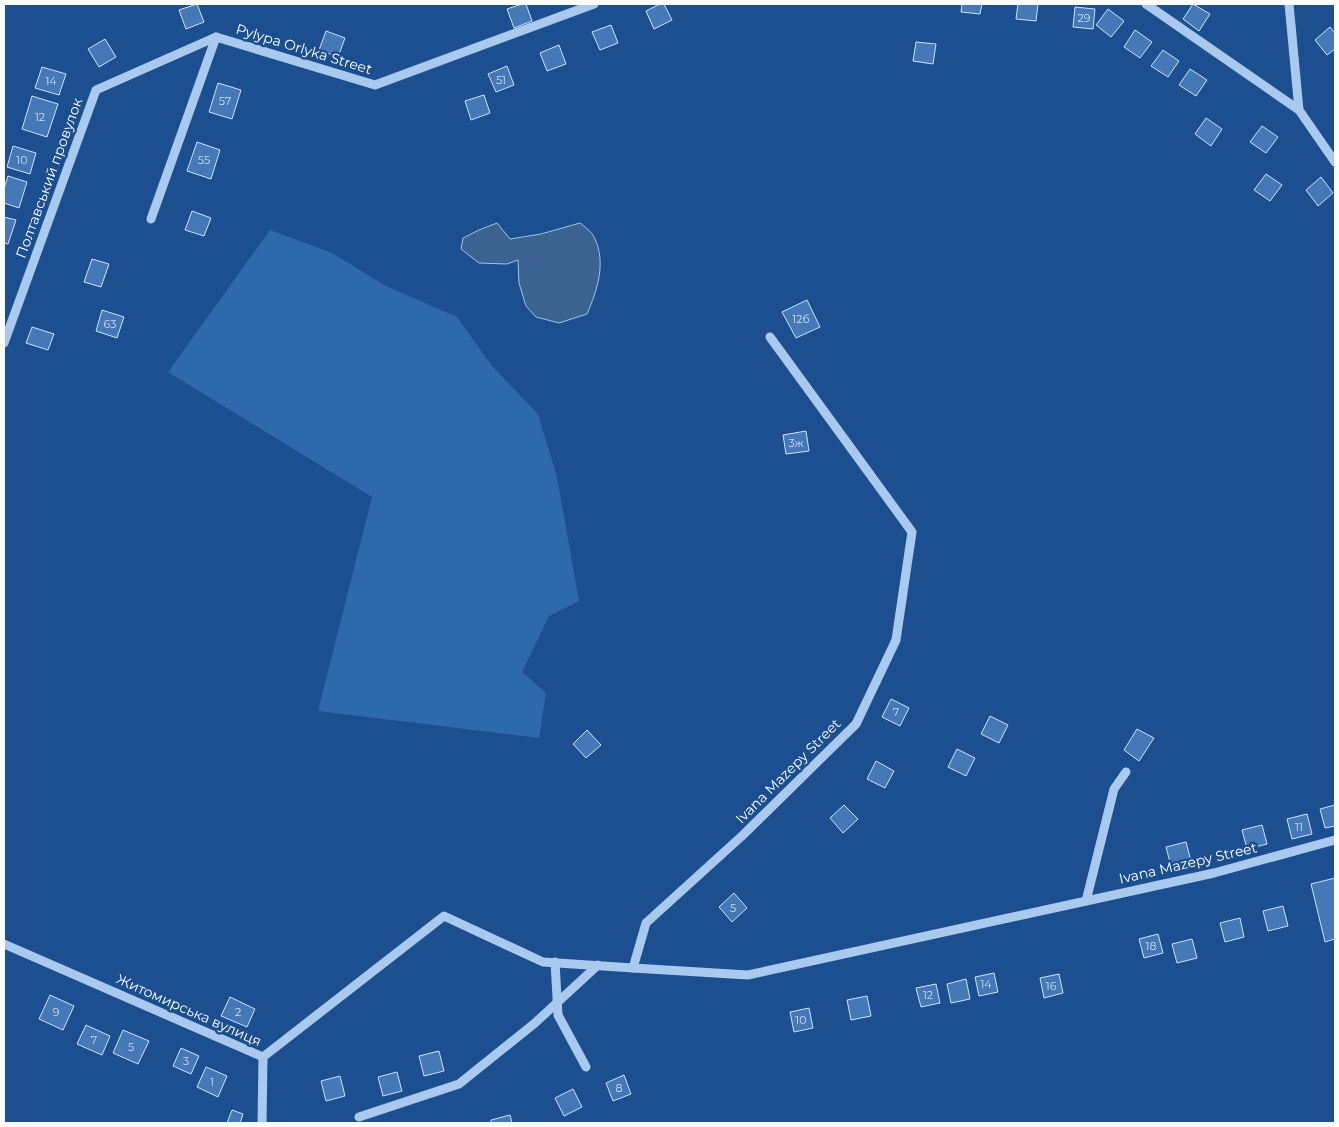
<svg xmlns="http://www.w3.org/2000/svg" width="1339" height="1127" font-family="Montserrat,sans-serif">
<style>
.green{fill:#2e69ad}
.water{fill:#3c6290;stroke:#9cc4f0}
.building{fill:#4478b7;stroke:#cfe3fa}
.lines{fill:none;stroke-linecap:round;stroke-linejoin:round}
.minor{stroke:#a9c9ee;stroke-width:9}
.labels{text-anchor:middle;stroke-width:5;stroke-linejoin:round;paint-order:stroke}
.number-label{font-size:11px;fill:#d0dded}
.street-label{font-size:14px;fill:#fff;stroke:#1b4f8f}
</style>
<rect width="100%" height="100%" fill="#1b4f8f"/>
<path class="green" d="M 270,230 L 332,253 L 386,286 L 457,317 L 492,366 L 538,414 L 557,477 L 579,601 L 549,616 L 522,672 L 546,693 L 539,738 L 318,711 L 372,497 L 168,372 Z"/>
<path class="water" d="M 497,223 L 510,239 L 541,234 L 580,223 C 585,227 592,232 594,237 C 607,262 597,291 587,314 L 559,323 L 536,317 L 526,306 L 519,283 L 518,260 L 507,264 L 479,263 L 461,249 L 463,238 L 479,230 Z"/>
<g class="building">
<path d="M 197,4 L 204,22 L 186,29 L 179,10 Z"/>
<path d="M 522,4 L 526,4 L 532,21 L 514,28 L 507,9 Z"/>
<path d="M 660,4 L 664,4 L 672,20 L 654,29 L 646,11 Z"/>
<path d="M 962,4 L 982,4 L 980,14 L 961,12 Z"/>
<path d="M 1018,4 L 1038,4 L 1036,21 L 1016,19 Z"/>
<path d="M 1193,4 L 1210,14 L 1199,31 L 1183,19 Z"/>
<path d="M 1075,7 L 1095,9 L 1093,29 L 1073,27 Z"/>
<path d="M 1108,9 L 1124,21 L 1111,37 L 1096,25 Z"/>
<path d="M 611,25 L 618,43 L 600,50 L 592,32 Z"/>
<path d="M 1330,27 L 1335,33 L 1335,49 L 1327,55 L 1315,40 Z"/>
<path d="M 1135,30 L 1152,42 L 1140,58 L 1124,47 Z"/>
<path d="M 326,31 L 345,38 L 338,57 L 319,50 Z"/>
<path d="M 105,39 L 116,57 L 99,67 L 88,49 Z"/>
<path d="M 916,42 L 936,44 L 933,64 L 913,61 Z"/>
<path d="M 559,45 L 566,64 L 547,71 L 540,53 Z"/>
<path d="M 1163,50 L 1179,61 L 1168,77 L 1151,66 Z"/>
<path d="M 507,66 L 514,85 L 496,92 L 488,74 Z"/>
<path d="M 42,67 L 66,74 L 59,95 L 35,88 Z"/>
<path d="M 1190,69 L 1207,80 L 1196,96 L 1179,85 Z"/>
<path d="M 218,83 L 241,90 L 232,119 L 209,112 Z"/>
<path d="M 484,95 L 490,113 L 471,120 L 465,101 Z"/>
<path d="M 32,96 L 58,104 L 47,137 L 22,129 Z"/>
<path d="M 1206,118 L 1222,129 L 1211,146 L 1195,134 Z"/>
<path d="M 1262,126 L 1278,137 L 1266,153 L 1250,142 Z"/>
<path d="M 197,142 L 220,150 L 211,179 L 187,171 Z"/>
<path d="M 13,146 L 36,153 L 30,174 L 7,167 Z"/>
<path d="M 1266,174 L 1282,185 L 1270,201 L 1254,190 Z"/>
<path d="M 8,176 L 27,182 L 19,208 L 4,203 L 4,189 Z"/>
<path d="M 1321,177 L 1333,193 L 1318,206 L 1306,190 Z"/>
<path d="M 192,211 L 211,218 L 204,236 L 185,230 Z"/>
<path d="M 4,217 L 16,220 L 8,244 L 4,243 Z"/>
<path d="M 92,259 L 109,264 L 101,287 L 84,282 Z"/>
<path d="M 807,300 L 820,327 L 796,338 L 782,312 Z"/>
<path d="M 102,310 L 124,317 L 117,338 L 96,331 Z"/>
<path d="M 32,327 L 54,334 L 48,350 L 26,343 Z"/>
<path d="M 806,431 L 809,451 L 786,454 L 783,435 Z"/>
<path d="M 891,699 L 909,708 L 900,726 L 882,717 Z"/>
<path d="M 990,716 L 1008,725 L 999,743 L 981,734 Z"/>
<path d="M 1137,729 L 1154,738 L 1139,761 L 1124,750 Z"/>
<path d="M 587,730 L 601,745 L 586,758 L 573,744 Z"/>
<path d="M 957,749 L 975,758 L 966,776 L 948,767 Z"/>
<path d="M 876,761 L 894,771 L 885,788 L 867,779 Z"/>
<path d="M 844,805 L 858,819 L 843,833 L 830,818 Z"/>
<path d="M 1335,805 L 1335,826 L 1325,828 L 1320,809 Z"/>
<path d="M 1307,814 L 1312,834 L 1292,839 L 1287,819 Z"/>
<path d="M 1262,825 L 1267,844 L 1247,849 L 1242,830 Z"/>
<path d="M 1186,842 L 1191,861 L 1171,866 L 1166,847 Z"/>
<path d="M 1335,878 L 1335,939 L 1325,942 L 1311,884 Z"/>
<path d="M 734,893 L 747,908 L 732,922 L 719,907 Z"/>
<path d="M 1283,906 L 1288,926 L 1268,931 L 1263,911 Z"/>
<path d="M 1240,918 L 1244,937 L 1225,942 L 1220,923 Z"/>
<path d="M 1158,934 L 1163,953 L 1144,958 L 1139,939 Z"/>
<path d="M 1192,939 L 1197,958 L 1177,963 L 1172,944 Z"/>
<path d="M 994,973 L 998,992 L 979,996 L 975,977 Z"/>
<path d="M 1059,974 L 1063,993 L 1044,998 L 1040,978 Z"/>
<path d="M 966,979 L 970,999 L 951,1003 L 947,984 Z"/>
<path d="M 936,984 L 940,1003 L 921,1007 L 916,988 Z"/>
<path d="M 50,995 L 74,1006 L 63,1030 L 39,1019 Z"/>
<path d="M 867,996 L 871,1016 L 851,1020 L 847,1000 Z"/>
<path d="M 230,997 L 255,1009 L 247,1027 L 221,1016 Z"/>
<path d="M 809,1008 L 813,1028 L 794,1032 L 790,1012 Z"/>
<path d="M 86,1025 L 110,1036 L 102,1055 L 77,1044 Z"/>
<path d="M 123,1030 L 149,1041 L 138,1064 L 113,1053 Z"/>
<path d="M 181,1048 L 199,1056 L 191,1074 L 173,1066 Z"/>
<path d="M 439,1051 L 444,1071 L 424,1076 L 419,1056 Z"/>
<path d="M 206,1067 L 227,1076 L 218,1097 L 197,1087 Z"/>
<path d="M 397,1072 L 402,1091 L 383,1096 L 378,1077 Z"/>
<path d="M 624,1075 L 631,1094 L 613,1101 L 606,1083 Z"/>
<path d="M 340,1076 L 345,1096 L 326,1101 L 321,1081 Z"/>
<path d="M 573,1089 L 582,1107 L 564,1116 L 555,1098 Z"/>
<path d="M 232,1110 L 243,1114 L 240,1123 L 227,1123 Z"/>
<path d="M 510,1115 L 512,1123 L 491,1123 L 491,1120 Z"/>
</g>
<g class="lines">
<g class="minor">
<path d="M 1146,4 L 1299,110 L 1335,162"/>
<path d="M 1289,4 L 1299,110"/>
<path d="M 151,219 L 216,37 L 375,85 L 594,4"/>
<path d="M 770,337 L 912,532 L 896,640 L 856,724 L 743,835 L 646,923 L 633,968 L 748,975 L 1214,873 L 1335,840"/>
<path d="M 4,343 L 96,90 L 216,37"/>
<path d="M 1086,901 L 1114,789 L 1126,772"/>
<path d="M 4,944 L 263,1057 L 444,916 L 543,962 L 633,968"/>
<path d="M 555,962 L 558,1015 L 586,1067"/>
<path d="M 359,1117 L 459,1084 L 535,1023 L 598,965"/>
<path d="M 262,1123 L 263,1057"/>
</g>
</g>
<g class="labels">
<g class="number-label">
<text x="1084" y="22">29</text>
<text x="501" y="84">51</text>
<text x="51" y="85">14</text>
<text x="225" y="105">57</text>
<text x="40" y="121">12</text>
<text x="22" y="164">10</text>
<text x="204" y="164">55</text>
<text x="801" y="323">12б</text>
<text x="110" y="328">63</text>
<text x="796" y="447">3ж</text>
<text x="896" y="716">7</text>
<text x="1299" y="831">11</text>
<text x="733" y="912">5</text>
<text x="1151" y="950">18</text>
<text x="986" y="988">14</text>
<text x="1051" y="990">16</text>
<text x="928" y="999">12</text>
<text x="56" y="1016">9</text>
<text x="238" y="1016">2</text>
<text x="801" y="1024">10</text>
<text x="94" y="1044">7</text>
<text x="131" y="1051">5</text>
<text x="186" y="1065">3</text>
<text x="212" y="1086">1</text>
<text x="619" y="1092">8</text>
</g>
<g class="street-label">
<text transform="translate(304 49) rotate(17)" y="5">Pylypa Orlyka Street</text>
<text transform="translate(49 178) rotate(-70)" y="5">Полтавський провулок</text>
<text transform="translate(788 771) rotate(-45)" y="5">Ivana Mazepy Street</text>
<text transform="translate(1188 863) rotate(-13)" y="5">Ivana Mazepy Street</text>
<text transform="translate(189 1010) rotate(24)" y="5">Житомирська вулиця</text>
</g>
</g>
<rect width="1339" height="1127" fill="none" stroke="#ffffff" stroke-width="10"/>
</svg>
